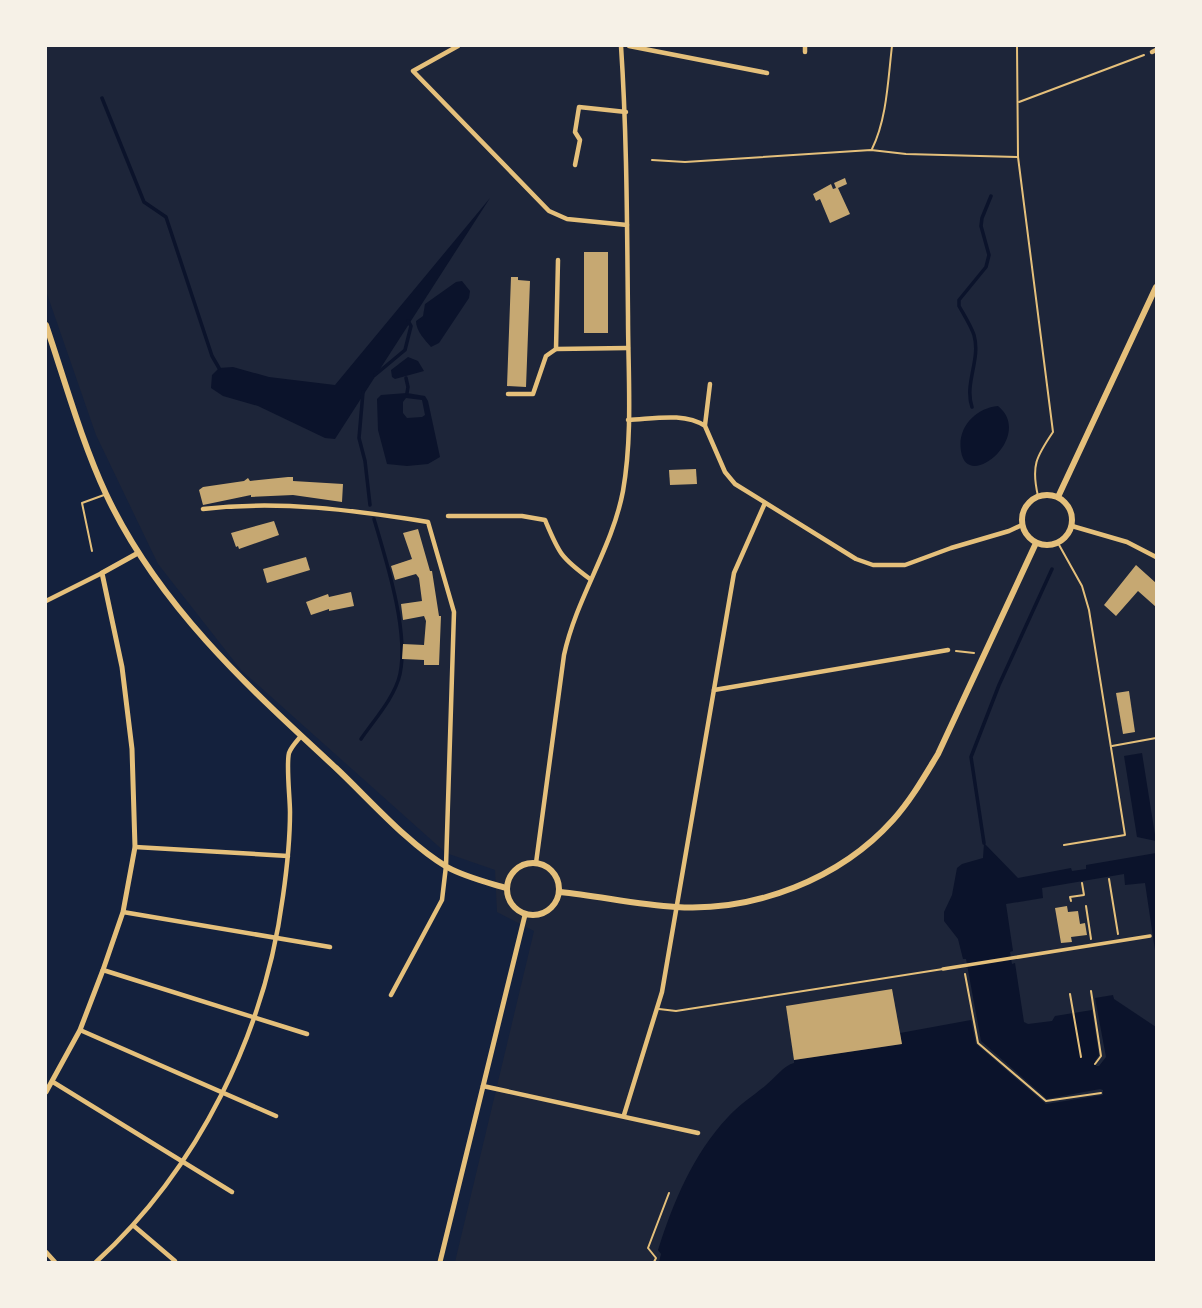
<svg xmlns="http://www.w3.org/2000/svg" width="1202" height="1308" font-family="Merriweather,serif">
<style>
.green{fill:#1d2539}
.water{fill:#0b132b;fill-rule:evenodd}
.lines{fill:none;stroke-linecap:round;stroke-linejoin:round}
.stream{stroke:#0b132b;stroke-width:3.5}
.building{fill:#c6a872}
.path{stroke:#e5c07b;stroke-width:2}
.service{stroke:#e5c07b;stroke-width:2}
.pedestrian{stroke:#e5c07b;stroke-width:3.5}
.minor{stroke:#e5c07b;stroke-width:4.5}
.tertiary{stroke:#e5c07b;stroke-width:5}
.secondary{stroke:#e5c07b;stroke-width:6}
</style>
<rect width="100%" height="100%" fill="#14213d"/>
<path class="green" d="M 46,46 L 1156,46 L 1156,1262 L 455,1262 L 534,931 L 497,912 L 495,870 L 446,853 L 241,670 L 158,564 L 96,435 L 46,291 Z"/>
<g class="water">
<path d="M 490,198 L 335,439 L 325,438 L 258,406 L 223,396 L 211,388 L 212,375 L 219,368 L 233,367 L 269,377 L 335,385 Z"/>
<path d="M 462,281 L 470,291 L 469,298 L 439,343 L 431,347 C 425,340 416,331 416,321 L 423,316 L 425,304 L 456,282 Z"/>
<path d="M 408,357 L 418,361 L 424,371 L 395,379 L 392,377 L 391,370 Z"/>
<path d="M 407,393 L 425,396 L 428,401 L 440,457 L 428,464 L 407,466 L 387,464 L 378,430 L 377,399 L 381,395 ZM 406,398 L 422,400 L 425,415 L 422,417 L 407,418 L 403,413 L 403,402 Z"/>
<path d="M 998,406 C 1035,436 967,493 961,451 C 957,427 976,408 998,406 Z"/>
<path d="M 1142,753 L 1156,841 L 1137,837 L 1124,756 Z"/>
<path d="M 984,843 L 1018,878 L 1071,868 L 1072,871 L 1086,869 L 1086,865 L 1156,853 L 1156,957 L 1145,883 L 1125,885 L 1124,874 L 1042,888 L 1043,898 L 1006,904 L 1013,951 L 1010,952 L 1012,964 L 1015,963 L 1024,1022 L 1028,1024 L 1052,1021 L 1055,1016 L 1092,1010 L 1099,1055 L 1095,1061 L 1096,1066 L 1099,1066 L 1106,1057 L 1095,998 L 1113,995 L 1114,999 L 1156,1027 L 1156,1262 L 659,1262 L 661,1254 L 658,1250 C 673,1203 693,1154 728,1117 C 739,1105 753,1096 765,1086 C 774,1079 784,1065 794,1063 L 794,1060 L 902,1044 L 900,1033 L 971,1020 L 976,1044 L 1046,1104 L 1103,1095 L 1103,1090 L 1100,1089 L 1047,1099 L 981,1041 L 966,959 L 963,959 L 958,939 L 944,921 L 944,912 L 952,895 L 957,868 L 962,864 L 983,858 Z"/>
</g>
<g class="lines">
<g class="stream">
<path d="M 102,98 L 144,202 L 166,217 L 212,356 L 219,368"/>
<path d="M 375,375 L 405,350 L 411,326 L 408,321"/>
<path d="M 406,378 L 408,387 L 407,393"/>
<path d="M 363,392 L 359,438 L 365,461 L 370,505"/>
<path d="M 972,407 C 964,383 981,360 974,335 C 971,326 964,315 959,306 L 959,300 L 986,267 L 989,255 L 981,226 L 982,218 L 991,196"/>
<path d="M 361,739 C 374,720 395,697 400,674 C 409,631 386,560 374,519"/>
<path d="M 984,843 L 971,757 L 999,685 L 1052,569"/>
</g>
</g>
<g class="building">
<path d="M 845,178 L 847,184 L 838,188 L 850,214 L 830,223 L 820,199 L 816,201 L 813,194 L 831,184 L 833,189 L 836,188 L 834,183 Z"/>
<rect x="584" y="252" width="24" height="81"/>
<path d="M 511,277 L 518,277 L 518,280 L 530,281 L 526,387 L 507,386 Z"/>
<path d="M 696,469 L 697,484 L 670,485 L 669,470 Z"/>
<path d="M 288,477 L 293,477 L 293,481 L 343,484 L 342,502 L 293,495 L 251,497 L 251,495 L 203,505 L 199,490 L 203,487 L 244,481 L 248,478 L 250,481 Z"/>
<path d="M 274,521 L 279,535 L 239,549 L 238,546 L 236,547 L 231,533 Z"/>
<path d="M 418,529 L 430,571 L 432,571 L 439,616 L 441,616 L 439,665 L 424,665 L 424,660 L 402,659 L 403,644 L 424,645 L 426,621 L 424,616 L 403,620 L 401,604 L 422,601 L 419,578 L 416,574 L 395,580 L 391,566 L 412,559 L 403,533 Z"/>
<path d="M 306,557 L 310,570 L 267,583 L 263,569 Z"/>
<path d="M 1136,565 L 1156,583 L 1156,607 L 1138,591 L 1116,616 L 1104,605 Z"/>
<path d="M 351,592 L 354,606 L 329,611 L 329,609 L 311,615 L 306,602 L 328,594 L 329,597 Z"/>
<path d="M 1129,691 L 1135,732 L 1123,734 L 1116,693 Z"/>
<path d="M 1067,906 L 1068,912 L 1078,911 L 1080,924 L 1085,923 L 1087,935 L 1071,937 L 1072,942 L 1061,943 L 1055,908 Z"/>
<path d="M 892,989 L 902,1044 L 794,1060 L 786,1006 Z"/>
</g>
<g class="lines">
<g class="path">
<path d="M 1017,46 L 1018,157 L 1053,432 C 1036,457 1031,466 1038,496"/>
<path d="M 1019,102 L 1144,55"/>
<path d="M 872,149 C 887,119 888,79 892,46"/>
<path d="M 652,160 L 685,162 L 871,150 L 906,154 L 1017,157"/>
<path d="M 956,651 L 974,653"/>
<path d="M 1109,879 L 1118,934"/>
<path d="M 1071,901 L 1070,897 L 1084,895 L 1082,883"/>
<path d="M 1086,906 L 1091,939"/>
<path d="M 965,974 L 978,1043 L 1046,1101 L 1101,1093"/>
<path d="M 1091,991 L 1101,1056 L 1095,1064"/>
<path d="M 1070,994 L 1081,1057"/>
<path d="M 654,1262 L 656,1258 L 648,1248 L 669,1193"/>
</g>
<g class="service">
<path d="M 1058,543 L 1082,586 L 1089,610 L 1125,835 L 1064,845"/>
<path d="M 92,551 L 82,503 L 104,495"/>
<path d="M 1112,746 L 1156,738"/>
<path d="M 659,1009 L 676,1011 L 943,969"/>
</g>
<path class="pedestrian" d="M 943,969 L 1150,936"/>
<g class="minor">
<path d="M 458,46 L 413,71 L 549,211 L 567,219 L 627,225"/>
<path d="M 629,46 L 767,73"/>
<path d="M 805,46 L 805,52"/>
<path d="M 1152,52 L 1156,50"/>
<path d="M 575,165 L 580,140 L 575,132 L 579,107 L 626,112"/>
<path d="M 556,349 L 628,348"/>
<path d="M 508,394 L 533,394 L 546,356 L 556,349 L 558,260"/>
<path d="M 628,420 C 653,419 684,412 705,426 L 725,472 L 735,484 L 856,559 L 873,565 L 905,565 L 951,548 L 1009,531 L 1022,525"/>
<path d="M 705,425 L 710,384"/>
<path d="M 203,509 C 280,500 352,510 428,522 L 454,612 L 446,866 L 442,900 L 391,995"/>
<path d="M 448,516 L 522,516 L 545,520 C 559,553 560,557 590,579"/>
<path d="M 1072,526 L 1127,542 L 1156,557"/>
<path d="M 46,601 L 102,573"/>
<path d="M 714,690 L 948,650"/>
<path d="M 135,847 L 288,856"/>
<path d="M 536,863 L 564,655 C 577,596 612,549 623,491 C 633,434 628,373 628,316 C 627,226 627,136 621,46"/>
<path d="M 123,912 L 330,947"/>
<path d="M 103,970 L 307,1034"/>
<path d="M 80,1030 L 276,1116"/>
<path d="M 53,1082 L 232,1192"/>
<path d="M 483,1086 L 698,1133"/>
<path d="M 624,1115 L 662,992 L 734,573 L 765,503"/>
<path d="M 134,1226 L 175,1261"/>
<path d="M 46,1252 L 55,1262"/>
<path d="M 96,1262 C 198,1169 265,1033 283,896 C 287,868 290,840 290,812 C 290,798 286,765 289,753 C 291,747 297,741 301,736"/>
</g>
<g class="tertiary">
<path d="M 46,1092 L 80,1030 L 103,970 L 123,912 L 135,847 L 132,749 L 122,667 L 102,573 L 138,553"/>
<path d="M 440,1262 L 525,915"/>
</g>
<g class="secondary">
<path d="M 46,325 C 65,381 81,440 106,494 C 158,605 248,687 336,768 C 369,799 408,844 447,867 C 465,877 486,882 506,888"/>
<circle cx="1047" cy="520" r="25"/>
<path d="M 1058,497 L 1156,287"/>
<circle cx="533" cy="889" r="26"/>
<path d="M 560,892 C 599,896 638,905 676,907 C 755,912 840,879 893,820 C 911,800 924,777 938,754 L 1036,543"/>
</g>
</g>
<rect width="1202" height="1308" fill="none" stroke="#f6f1e7" stroke-width="94"/>
</svg>
